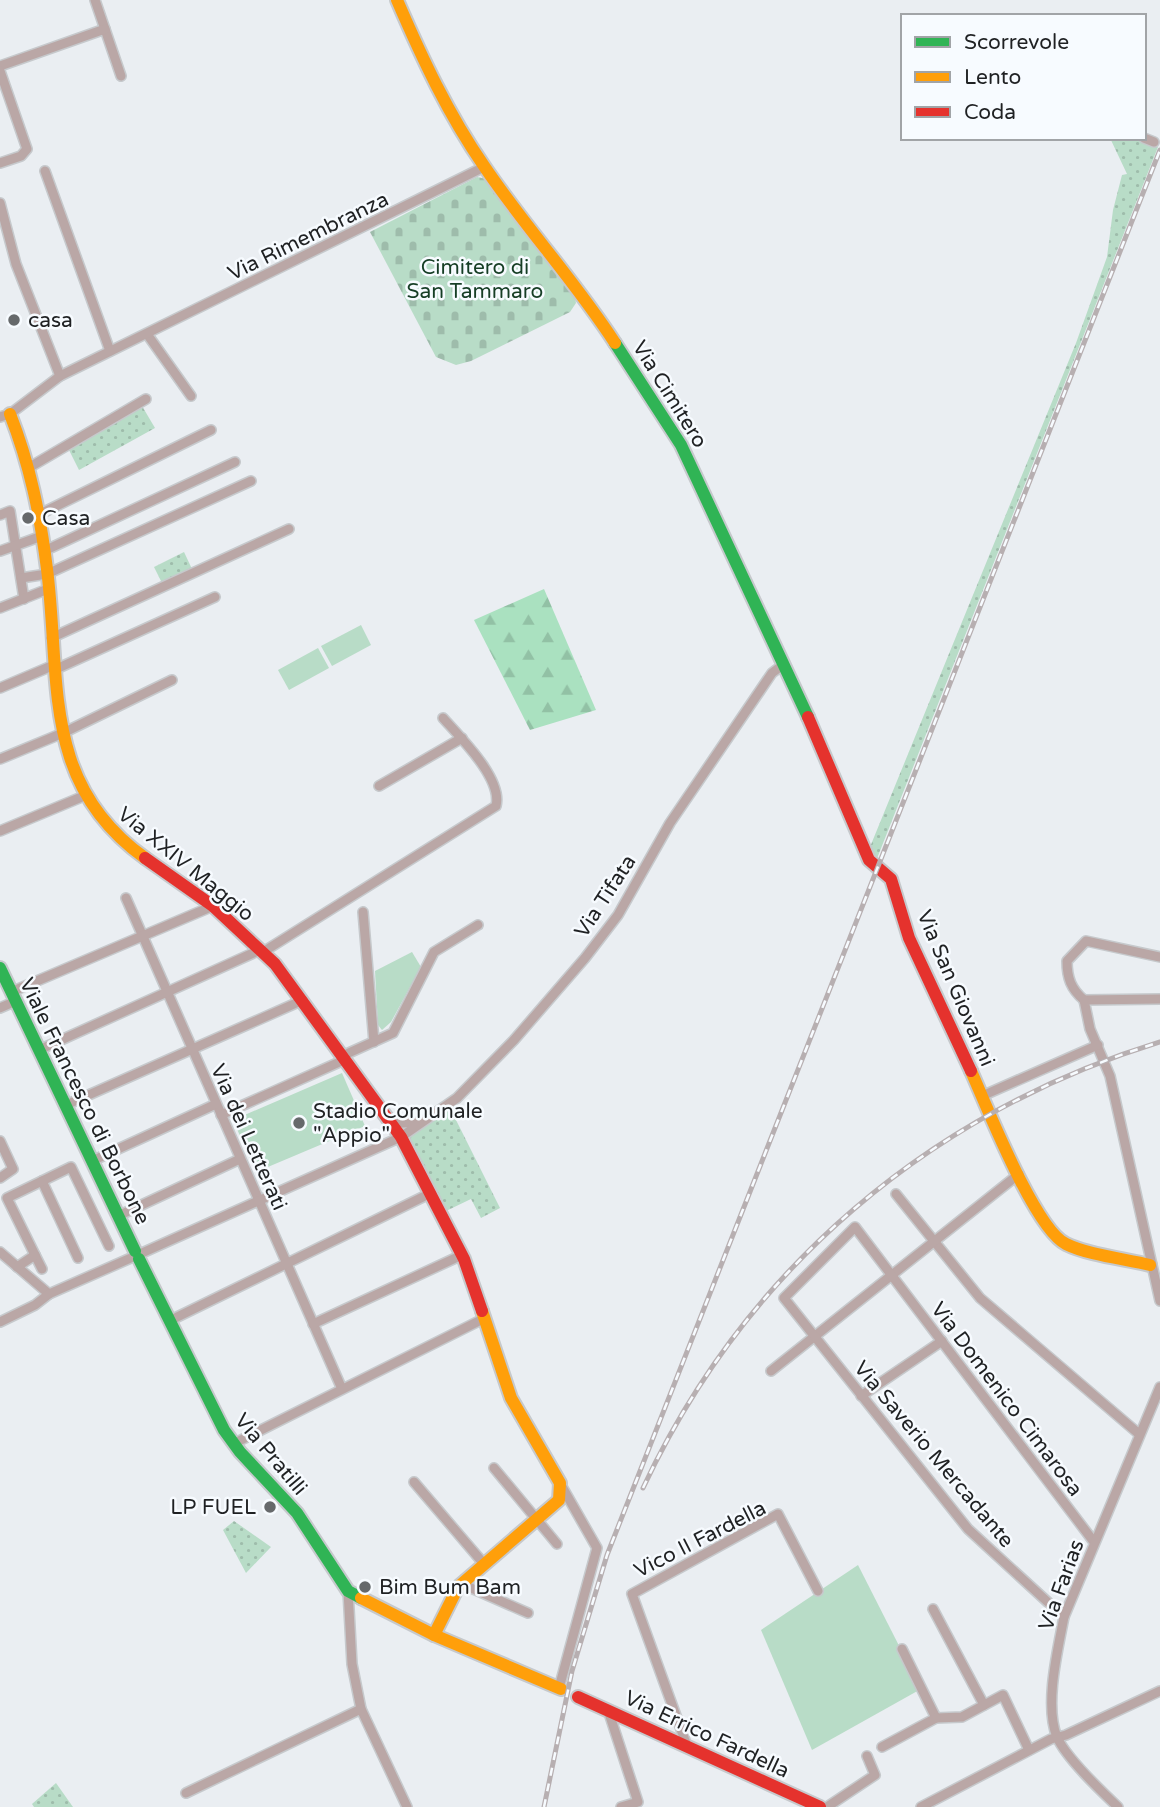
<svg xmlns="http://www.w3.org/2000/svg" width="1160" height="1807" font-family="'Varela Round',sans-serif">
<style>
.grass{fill:url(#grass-dots)}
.forest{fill:url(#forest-firs)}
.cemetery{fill:url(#cemetery-stones)}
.green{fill:#b8dcc7}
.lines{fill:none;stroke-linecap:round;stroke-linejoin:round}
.street-casing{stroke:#c6c9cc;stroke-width:12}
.fast-casing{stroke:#c6c9cc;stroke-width:16}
.slow-casing{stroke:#c6c9cc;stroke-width:16}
.jam-casing{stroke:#c6c9cc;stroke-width:16}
.street{stroke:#baa7a6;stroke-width:9}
.fast{stroke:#30b455;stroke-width:12}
.slow{stroke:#ff9f0a;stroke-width:12}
.jam{stroke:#e5322d;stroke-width:12}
.rail-casing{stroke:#b7afb1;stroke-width:5}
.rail{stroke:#f7fbff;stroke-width:2.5;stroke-dasharray:8;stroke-linecap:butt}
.poi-dot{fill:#66696b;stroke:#f7fbff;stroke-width:2.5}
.labels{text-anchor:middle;stroke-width:5;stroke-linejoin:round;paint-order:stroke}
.street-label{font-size:21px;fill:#1f2123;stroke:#f7fbff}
.park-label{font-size:21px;fill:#163e25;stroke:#f7fbff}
.poi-label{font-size:21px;fill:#1f2123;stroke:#f7fbff;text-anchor:start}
</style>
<defs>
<pattern id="grass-dots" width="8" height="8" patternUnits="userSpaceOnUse" patternTransform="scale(1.75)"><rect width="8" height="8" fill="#b8dcc7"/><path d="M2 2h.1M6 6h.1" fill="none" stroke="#9ebcab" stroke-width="1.8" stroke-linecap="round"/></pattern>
<pattern id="forest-firs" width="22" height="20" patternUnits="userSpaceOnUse" patternTransform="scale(1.75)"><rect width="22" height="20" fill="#aae1c0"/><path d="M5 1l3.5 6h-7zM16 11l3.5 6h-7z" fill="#92c1a5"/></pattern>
<pattern id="cemetery-stones" width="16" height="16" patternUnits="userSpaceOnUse" patternTransform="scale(1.75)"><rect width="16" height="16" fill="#b8dcc7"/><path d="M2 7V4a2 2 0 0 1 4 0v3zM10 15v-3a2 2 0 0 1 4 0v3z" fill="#9ebcab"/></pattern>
</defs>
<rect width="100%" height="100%" fill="#eaeef2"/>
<g class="grass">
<path d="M 1110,138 L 1137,138 L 1158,147 L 876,861 L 870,847 L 1076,343 L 1107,257 L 1113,210 L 1122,175 L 1127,174 Z"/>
<path d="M 142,406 L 155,428 L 79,470 L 69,450 Z"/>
<path d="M 184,552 L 192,569 L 162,583 L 154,567 Z"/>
<path d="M 450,1108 L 500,1208 L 481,1218 L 471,1199 L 446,1211 L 408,1138 Z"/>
<path d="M 234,1521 L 271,1547 L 246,1573 L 223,1530 Z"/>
<path d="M 56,1783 L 73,1807 L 34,1807 L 32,1804 Z"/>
</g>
<path class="forest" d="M 544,589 L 596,710 L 530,730 L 474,620 Z"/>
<path class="cemetery" d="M 477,177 L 487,179 L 574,293 L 576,303 L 570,312 L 471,361 L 456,365 L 436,357 L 370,232 Z"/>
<g class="green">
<path d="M 361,625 L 371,645 L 332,666 L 321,646 Z"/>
<path d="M 318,648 L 329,668 L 289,690 L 278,670 Z"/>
<path d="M 412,952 L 421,967 L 391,1022 L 382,1030 L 378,1025 L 375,971 Z"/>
<path d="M 342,1073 L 365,1126 L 256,1172 L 233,1120 Z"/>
<path d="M 858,1565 L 921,1689 L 812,1750 L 761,1630 Z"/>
</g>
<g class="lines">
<g class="street-casing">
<g id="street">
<path d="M 95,0 L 121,76"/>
<path d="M 0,66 L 105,29"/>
<path d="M 0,71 L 27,149 L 21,156 L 0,163"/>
<path d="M 1144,138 L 1154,142"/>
<path d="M 45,171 L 110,351"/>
<path d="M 0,203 L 16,264 L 60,376"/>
<path d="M 147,334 L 191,396"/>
<path d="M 0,417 L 10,414 L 60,376 L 484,167"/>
<path d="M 30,467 L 146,399"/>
<path d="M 0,515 L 10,511 L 24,599"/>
<path d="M 38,515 L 211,430"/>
<path d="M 0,551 L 42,536"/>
<path d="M 44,551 L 235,462"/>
<path d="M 21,578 L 47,574 L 251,481"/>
<path d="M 0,608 L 48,589"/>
<path d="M 51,638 L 289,529"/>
<path d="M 54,670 L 215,597"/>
<path d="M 0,688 L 54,665"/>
<path d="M 0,759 L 63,733 L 172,680"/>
<path d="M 379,786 L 462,738"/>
<path d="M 0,831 L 84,796"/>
<path d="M 126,898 L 342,1389"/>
<path d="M 363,912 L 374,1042"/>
<path d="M 263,952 L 496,806 C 503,779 460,737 443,718"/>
<path d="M 11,992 L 213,906"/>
<path d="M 1160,999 L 1084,1000 L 1090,1029 L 1110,1076 L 1160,1301"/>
<path d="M 1084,1000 C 1071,989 1067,978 1067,961 L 1086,941 L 1160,957"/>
<path d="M 0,1008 L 16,1001"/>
<path d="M 39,1050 L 260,950"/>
<path d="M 342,1056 L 393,1033 L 434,952 L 478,925"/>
<path d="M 982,1096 L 1098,1045"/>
<path d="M 66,1105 L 303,1000"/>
<path d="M 221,1115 L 344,1060"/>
<path d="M 389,1119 L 403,1123 L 419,1122"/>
<path d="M 0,1141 L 13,1169 L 0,1178"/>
<path d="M 92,1161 L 216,1104"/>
<path d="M 42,1181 L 78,1258"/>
<path d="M 896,1194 L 980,1298 L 1139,1434"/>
<path d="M 118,1216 L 240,1159"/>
<path d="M 0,1252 L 49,1294"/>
<path d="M 142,1253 L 401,1137 L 457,1098 L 514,1040 L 585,958 L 618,915 L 670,823 L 772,673 L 784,664"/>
<path d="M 35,1255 L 42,1269"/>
<path d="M 17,1267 L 35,1255 L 7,1198 L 71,1167 L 109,1246"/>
<path d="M 169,1321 L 431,1193"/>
<path d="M 0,1322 L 35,1305 L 49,1294 L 133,1257"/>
<path d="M 313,1324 L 462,1255"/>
<path d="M 771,1371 L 1019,1174"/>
<path d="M 861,1396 L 942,1341"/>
<path d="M 233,1444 L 485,1318"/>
<path d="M 494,1468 L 557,1544"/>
<path d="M 414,1482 L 484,1564"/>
<path d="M 462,1584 L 528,1613"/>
<path d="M 348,1591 L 352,1664 L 361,1709 L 407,1807"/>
<path d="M 933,1609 L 984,1705"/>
<path d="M 1064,1617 L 968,1529 L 784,1298 L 855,1227 L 1094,1542"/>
<path d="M 902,1649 L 936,1718 L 962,1717 L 1003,1695 L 1029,1750"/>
<path d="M 559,1688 L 597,1548 L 561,1485"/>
<path d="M 608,1710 L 638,1802 L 621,1807"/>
<path d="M 687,1746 L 632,1594 L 778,1514 L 818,1591"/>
<path d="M 882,1747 L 936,1718"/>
<path d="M 186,1793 L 361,1709"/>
<path d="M 827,1807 L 875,1775 L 867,1756"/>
<path d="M 921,1807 L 1051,1739 L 1066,1735 L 1160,1691"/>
<path d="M 1118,1807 C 1101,1791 1066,1758 1057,1737 C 1044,1705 1058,1649 1064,1617 L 1160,1387"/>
</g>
</g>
<g class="fast-casing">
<g id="fast">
<path d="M 615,343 L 681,445 L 808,717"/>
<path d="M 0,968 L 135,1251"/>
<path d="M 139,1259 L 224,1430 L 240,1452 L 297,1513 L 348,1591 L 361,1598"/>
</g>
</g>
<g class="slow-casing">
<g id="slow">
<path d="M 397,0 C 422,58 448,114 484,166 C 525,227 575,281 615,343"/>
<path d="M 10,414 C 30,465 40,514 47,569 C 61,680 41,784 145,858"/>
<path d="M 971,1071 C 987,1107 1035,1229 1066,1244 C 1088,1255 1126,1259 1150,1265"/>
<path d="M 361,1598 L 434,1635 L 561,1689"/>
<path d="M 434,1635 L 458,1587 L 559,1500 L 560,1483 L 511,1398 L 482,1311"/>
</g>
</g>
<g class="jam-casing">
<g id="jam">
<path d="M 808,717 L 869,860 L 891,879 L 909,938 L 971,1071"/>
<path d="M 145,858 L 213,906 L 275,964 L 401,1137 L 464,1259 L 482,1311"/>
<path d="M 578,1697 L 820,1807"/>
</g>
</g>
<use href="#street" class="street"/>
<use href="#fast" class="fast"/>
<use href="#slow" class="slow"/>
<use href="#jam" class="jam"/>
<g class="rail-casing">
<g id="rail">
<path d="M 643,1488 C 746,1268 930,1113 1160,1042"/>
<path d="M 544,1807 L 572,1671 L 607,1555 L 1160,150"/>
</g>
</g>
<use href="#rail" class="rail"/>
</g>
<g class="poi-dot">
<circle cx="14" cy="320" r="7"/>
<circle cx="28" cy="518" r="7"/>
<circle cx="299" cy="1123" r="7"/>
<circle cx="270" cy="1507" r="7"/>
<circle cx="365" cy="1587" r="7"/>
</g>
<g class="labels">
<g class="street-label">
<text transform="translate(308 236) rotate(-26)" y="7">Via Rimembranza</text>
<text transform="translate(670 394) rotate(58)" y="7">Via Cimitero</text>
<text transform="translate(186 864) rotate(39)" y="7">Via XXIV Maggio</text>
<text transform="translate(605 896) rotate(-57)" y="7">Via Tifata</text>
<text transform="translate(956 988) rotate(67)" y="7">Via San Giovanni</text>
<text transform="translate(85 1101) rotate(64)" y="7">Viale Francesco di Borbone</text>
<text transform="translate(249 1137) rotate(66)" y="7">Via dei Letterati</text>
<text transform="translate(1007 1399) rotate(53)" y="7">Via Domenico Cimarosa</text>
<text transform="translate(271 1454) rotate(50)" y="7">Via Pratilli</text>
<text transform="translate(934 1454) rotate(50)" y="7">Via Saverio Mercadante</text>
<text transform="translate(700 1539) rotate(-27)" y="7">Vico II Fardella</text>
<text transform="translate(1061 1585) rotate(-70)" y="7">Via Farias</text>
<text transform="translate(707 1734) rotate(25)" y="7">Via Errico Fardella</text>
</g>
<g class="park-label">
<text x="475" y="274">Cimitero di<tspan x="475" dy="24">San Tammaro</tspan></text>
</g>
<g class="poi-label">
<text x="28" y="327">casa</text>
<text x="42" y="525">Casa</text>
<text x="313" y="1118">Stadio Comunale<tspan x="313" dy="24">"Appio"</tspan></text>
<text x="256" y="1514" text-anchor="end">LP FUEL</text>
<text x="379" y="1594">Bim Bum Bam</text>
</g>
</g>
<rect x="901" y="14" width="245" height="126" fill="#f7fbff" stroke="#a1a4a7" stroke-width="2"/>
<rect x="915" y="37" width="35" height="10" fill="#30b455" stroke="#a1a4a7" stroke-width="2"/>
<text x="964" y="49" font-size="21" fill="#1f2123">Scorrevole</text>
<rect x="915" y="72" width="35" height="10" fill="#ff9f0a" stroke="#a1a4a7" stroke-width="2"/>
<text x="964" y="84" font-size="21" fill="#1f2123">Lento</text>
<rect x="915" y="107" width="35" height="10" fill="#e5322d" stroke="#a1a4a7" stroke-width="2"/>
<text x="964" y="119" font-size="21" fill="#1f2123">Coda</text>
</svg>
